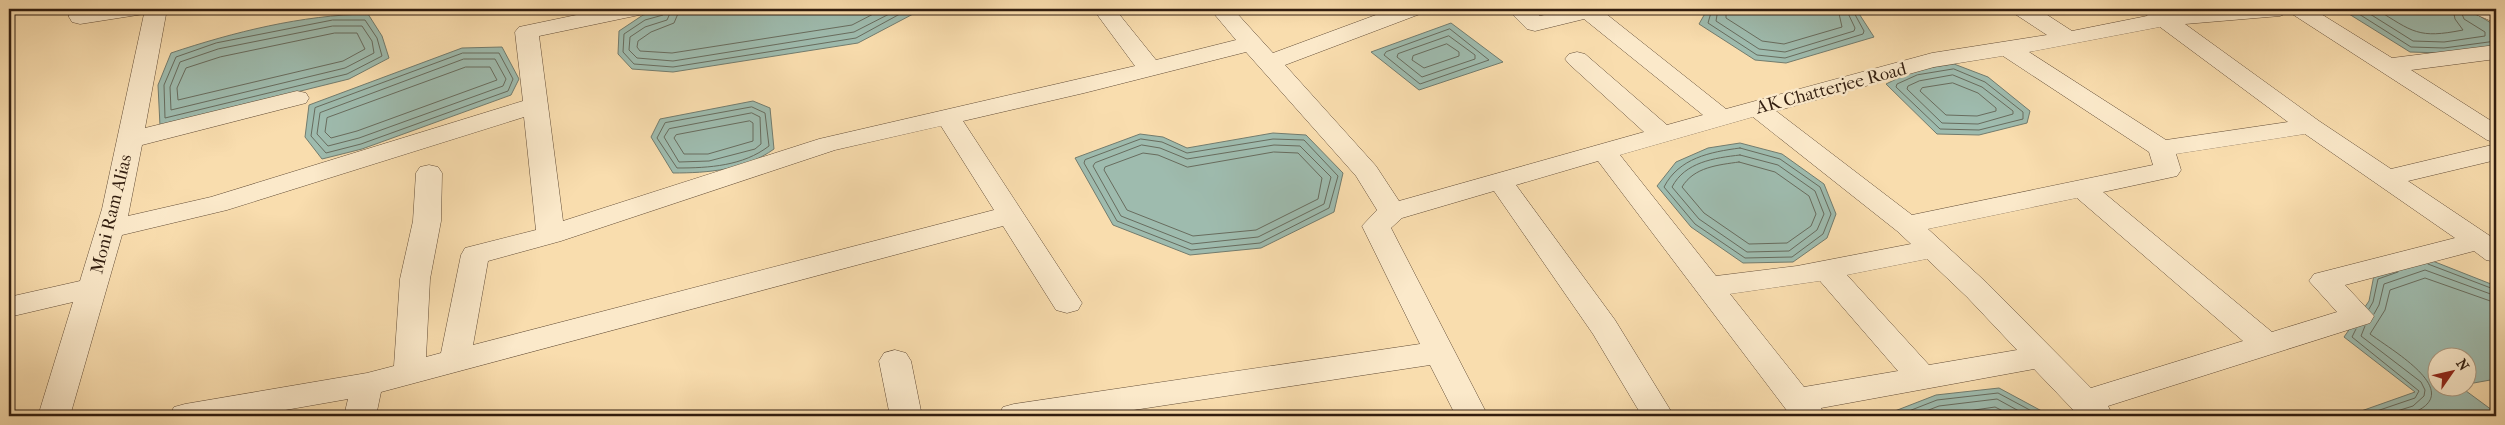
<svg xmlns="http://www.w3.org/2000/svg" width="2505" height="425" font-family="'IM FELL French Canon',serif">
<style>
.water{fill:#9ebbae;stroke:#727c6e}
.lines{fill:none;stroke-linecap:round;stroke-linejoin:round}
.shore{stroke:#686c5e;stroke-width:1}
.minor-casing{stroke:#634d37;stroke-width:1}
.minor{fill:#fbe9ca;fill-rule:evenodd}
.labels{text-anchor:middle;stroke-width:5;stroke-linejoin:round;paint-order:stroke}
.street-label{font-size:18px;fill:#311d0f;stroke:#fbe9ca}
</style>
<rect width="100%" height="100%" fill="#f9ddae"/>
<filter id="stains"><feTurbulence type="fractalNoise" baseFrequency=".004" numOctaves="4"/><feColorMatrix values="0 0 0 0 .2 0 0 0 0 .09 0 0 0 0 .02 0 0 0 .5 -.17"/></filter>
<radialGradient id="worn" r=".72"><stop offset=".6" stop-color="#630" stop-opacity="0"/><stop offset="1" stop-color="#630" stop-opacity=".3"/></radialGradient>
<g class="water">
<path d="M 670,9 L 913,9 L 915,13 L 858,43 L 673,72 L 632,69 L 618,54 L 619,31 L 643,15 Z"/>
<path d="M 1713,9 L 1856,9 L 1874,37 L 1786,63 L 1755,60 L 1699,24 L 1707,10 Z"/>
<path d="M 2341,9 L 2468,9 L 2496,26 L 2496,46 L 2444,53 L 2410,52 Z"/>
<path d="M 368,14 L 382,36 L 389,58 L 349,79 L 160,126 L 158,85 L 171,53 C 234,32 302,15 368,14 Z"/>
<path d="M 1451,23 L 1503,62 L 1419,90 L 1371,52 Z"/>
<path d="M 502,47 L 519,79 L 511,95 L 362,149 L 322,159 L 305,137 L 309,105 L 462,48 Z"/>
<path d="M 1954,64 L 1988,77 L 2030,111 L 2027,123 L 1979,135 L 1937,134 L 1886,84 L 1915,70 Z"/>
<path d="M 753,101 L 770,108 L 774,149 C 745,170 708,173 673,173 L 651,137 L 660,119 Z"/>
<path d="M 1273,133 L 1306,135 L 1343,173 L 1334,212 L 1261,248 L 1190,255 L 1113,225 L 1075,158 L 1140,134 L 1163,137 L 1187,148 Z"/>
<path d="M 1740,143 L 1782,154 L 1824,184 L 1836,214 L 1827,238 L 1793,262 L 1743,263 L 1691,227 L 1657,186 L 1676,162 L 1708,148 Z"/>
<path d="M 2425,258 L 2496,286 L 2496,379 L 2468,384 L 2468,358 L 2438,358 L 2438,388 L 2462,388 L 2496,413 L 2496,416 L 2347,416 L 2415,392 L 2344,337 L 2369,301 L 2374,275 Z"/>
<path d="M 1999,388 L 2051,416 L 1882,416 L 1936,395 Z"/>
</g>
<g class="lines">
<g class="shore">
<path d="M 666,9 L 663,15 L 645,20 L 624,34 L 623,52 L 634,64 L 673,67 L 856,38 L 909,9"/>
<path d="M 672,9 L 667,20 L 645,27 L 630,37 L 629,50 L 637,58 L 673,61 L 854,32 L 899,9"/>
<path d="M 680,9 L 674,23 L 651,32 L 638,41 L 637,47 L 640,51 L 672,53 L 852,25 L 883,9"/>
<path d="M 1712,9 L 1708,23 L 1757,55 L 1785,58 L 1863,34 L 1864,31 L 1852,9"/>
<path d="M 1718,9 L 1716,21 L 1759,49 L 1785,52 L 1854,31 L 1855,28 L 1846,9"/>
<path d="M 1726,9 L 1726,18 L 1762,41 L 1784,44 L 1842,27 L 1838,9"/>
<path d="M 2351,9 L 2411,47 L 2444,48 L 2496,41"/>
<path d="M 2362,9 L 2413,41 L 2444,42 L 2485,36 L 2485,32 L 2464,19 L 2460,9"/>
<path d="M 2376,9 C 2413,32 2418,39 2463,30 L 2455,19 L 2453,9"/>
<path d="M 333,20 L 365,20 L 377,38 L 382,56 L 347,74 L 165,118 L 164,85 L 176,57 L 216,43 Z"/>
<path d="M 333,26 L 362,26 L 372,41 L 374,53 L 345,68 L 171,110 L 170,87 L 180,62 L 218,49 Z"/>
<path d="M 1450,29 L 1489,60 L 1420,84 L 1384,55 L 1386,52 Z"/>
<path d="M 335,33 L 357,33 L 365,49 L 343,61 L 178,100 L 177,88 L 186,68 L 220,57 Z"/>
<path d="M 1449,36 L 1475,55 L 1475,59 L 1422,77 L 1397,57 L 1398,54 Z"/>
<path d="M 1447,44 L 1459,52 L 1459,56 L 1424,68 L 1412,60 L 1413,56 Z"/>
<path d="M 463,53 L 499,53 L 513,79 L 508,91 L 361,144 L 326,153 L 311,136 L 315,108 Z"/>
<path d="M 464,59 L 495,59 L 506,79 L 503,86 L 359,138 L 328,146 L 317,134 L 320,113 Z"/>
<path d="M 466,67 L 490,67 L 497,80 L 357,131 L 331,138 L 325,132 L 327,118 Z"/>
<path d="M 1954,69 L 1985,82 L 2023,112 L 2023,119 L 1979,130 L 1940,129 L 1896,87 L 1897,84 L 1917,75 Z"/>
<path d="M 1953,75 L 1982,87 L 2013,111 L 2013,114 L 1978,124 L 1942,123 L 1907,89 L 1908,86 L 1919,81 Z"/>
<path d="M 1953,83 L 1978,93 L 1996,108 L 1996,111 L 1977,116 L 1946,115 L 1920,91 L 1922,88 Z"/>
<path d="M 752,107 L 765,113 L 769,146 C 743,166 709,168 677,168 L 657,138 L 665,123 Z"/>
<path d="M 752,113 L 760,117 L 761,144 L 755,149 L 709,161 L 679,162 L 664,137 L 669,129 Z"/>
<path d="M 750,121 L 753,123 L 753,141 L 708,154 L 684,154 L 674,138 L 676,135 Z"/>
<path d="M 1141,139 L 1162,142 L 1187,153 L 1273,139 L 1304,140 L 1338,176 L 1329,208 L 1260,243 L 1191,250 L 1117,221 L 1084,163 L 1085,160 Z"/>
<path d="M 1142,145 L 1160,148 L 1187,159 L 1274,145 L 1300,146 L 1331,177 L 1324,204 L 1258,237 L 1192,244 L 1121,216 L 1093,166 L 1095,163 Z"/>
<path d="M 1740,148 L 1780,159 L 1820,187 L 1831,214 L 1823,234 L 1792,257 L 1745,258 L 1695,224 L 1664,187 C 1679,158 1710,152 1740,148 Z"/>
<path d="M 1274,152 L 1298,153 L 1322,178 L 1318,199 L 1256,230 L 1193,236 L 1127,210 L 1104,170 L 1105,167 L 1143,153 L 1158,155 L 1187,167 Z"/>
<path d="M 1740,155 L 1778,165 L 1815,191 L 1824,214 L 1817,230 L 1789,251 L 1747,252 L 1699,219 L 1672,187 C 1685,162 1714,158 1740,155 Z"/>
<path d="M 1739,162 L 1775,172 L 1809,196 L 1816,214 L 1811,226 L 1787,243 L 1749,244 L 1704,213 L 1682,187 C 1694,167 1718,165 1739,162 Z"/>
<path d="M 2428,264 L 2496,290"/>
<path d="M 2369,309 L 2373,302 L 2378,279 L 2398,272"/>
<path d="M 2374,314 L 2379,305 L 2384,284 L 2425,270 L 2496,296"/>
<path d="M 2365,326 L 2361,336 L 2421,382 L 2425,390 L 2424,396 L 2413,406 L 2381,416"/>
<path d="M 2356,329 L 2352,337 L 2419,391 L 2415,398 L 2362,416"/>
<path d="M 1896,416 L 1937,400 L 1998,393 L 2041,416"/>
<path d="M 1913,416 L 1939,406 L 1997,399 L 2028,416"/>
<path d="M 1934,416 L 1995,407 L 2013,416"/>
<path d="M 2403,416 C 2473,397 2396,353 2370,334 L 2385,310 L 2390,290 L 2425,278 L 2496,303"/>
</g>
<g class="minor-casing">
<g id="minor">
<path d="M 70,9 L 167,9 L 145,128 L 297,91 L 306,93 L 309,98 L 306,103 L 142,145 L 128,216 L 211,197 L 523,101 L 515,32 L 519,27 L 605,9 L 647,9 L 644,14 L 539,36 L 563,221 L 819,139 L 1135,66 L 1093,9 L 1115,9 L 1156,60 L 1236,40 L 1210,9 L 1233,9 L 1273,53 L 1392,9 L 1423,9 L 1420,14 L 1285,65 L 1376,166 L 1399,201 L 1644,132 L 1569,64 L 1565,59 L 1569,54 L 1577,52 L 1585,54 L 1667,125 L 1703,115 L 1584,19 L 1535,31 L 1527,29 L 1507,9 L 1531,9 L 1540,16 L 1569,9 L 1607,9 L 1605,13 L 1726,109 L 1932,53 L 2047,35 L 2015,14 L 2012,9 L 2038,9 L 2072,31 L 2147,16 L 2150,10 L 2160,9 L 2168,12 L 2205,9 L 2313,9 L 2392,58 L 2496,45 L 2496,59 L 2411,70 L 2496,124 L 2496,143 L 2487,140 L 2289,12 L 2280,16 L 2185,24 L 2319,121 L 2391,169 L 2496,144 L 2496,160 L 2408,181 L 2496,240 L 2496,262 L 2486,260 L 2474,251 L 2345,285 L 2374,316 L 2370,323 L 2108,406 L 2113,416 L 2079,416 L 2034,369 L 1821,408 L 1825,416 L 1791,416 L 1598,161 L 1516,185 L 1615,320 L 1674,416 L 1642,416 L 1593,334 L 1494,191 L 1402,218 L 1391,228 L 1488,416 L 1456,416 L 1430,365 L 1094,416 L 998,416 L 1003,407 L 1014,404 L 1420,344 L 1362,226 L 1377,210 L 1356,176 L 1246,52 L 1084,93 L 963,121 L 1082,303 L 1078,310 L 1067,313 L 1056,310 L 1003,226 L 381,392 L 376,416 L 344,416 L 348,399 L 251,416 L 169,416 L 174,407 L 185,404 L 367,373 L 394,366 L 400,279 L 413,221 L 416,173 L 420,167 L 429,165 L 438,167 L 442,173 L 441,221 L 430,279 L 426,357 L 441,353 L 461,255 L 465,248 L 536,230 L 524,117 L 227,210 L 122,235 L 70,416 L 38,416 L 73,302 L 9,317 L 9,297 L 80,281 L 102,209 L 144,14 L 80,24 L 72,22 L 69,17 ZM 2160,27 L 2288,122 L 2166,140 L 2029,52 ZM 2003,56 L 2149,152 L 2153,165 L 1912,215 L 1776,111 L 1934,67 ZM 1753,117 L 1897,231 L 1911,244 L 1797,266 L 1716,276 L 1620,155 ZM 941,126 L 994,210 L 473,345 L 488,261 L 561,241 L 835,150 ZM 2305,134 L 2455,238 L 2314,274 L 2309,281 L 2337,312 L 2272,332 L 2103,192 L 2177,176 L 2181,170 L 2176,154 ZM 2077,198 L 2243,341 L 2091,388 L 1987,283 L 1928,229 ZM 1927,259 L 1967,297 L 2017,350 L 1929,365 L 1847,275 ZM 1820,281 L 1898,371 L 1804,387 L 1730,294 Z"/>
<path d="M 2472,9 L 2496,9 L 2496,23 L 2475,14 Z"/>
<path d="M 895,350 L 906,353 L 911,361 L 922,416 L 890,416 L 879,361 L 884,353 Z"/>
</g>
</g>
<use href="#minor" class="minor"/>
</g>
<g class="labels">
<g class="street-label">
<text transform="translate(1831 88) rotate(-15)" y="6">AK Chatterjee Road</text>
<text transform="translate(111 214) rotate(-76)" y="6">Moni Ram Alias</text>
</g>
</g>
<rect width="2505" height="425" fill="none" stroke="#f9ddae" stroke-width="30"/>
<rect x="10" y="10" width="2485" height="405" fill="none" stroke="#311d0f" stroke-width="2.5"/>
<rect x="15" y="15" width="2475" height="395" fill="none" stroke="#311d0f"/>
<g transform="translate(2452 372) rotate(56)"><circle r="24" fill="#fbe9ca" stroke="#aa977f"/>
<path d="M0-4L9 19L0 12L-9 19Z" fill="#8f2418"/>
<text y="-8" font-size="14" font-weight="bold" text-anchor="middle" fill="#311d0f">N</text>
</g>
<rect width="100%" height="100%" filter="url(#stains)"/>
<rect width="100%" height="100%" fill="url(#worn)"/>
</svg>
